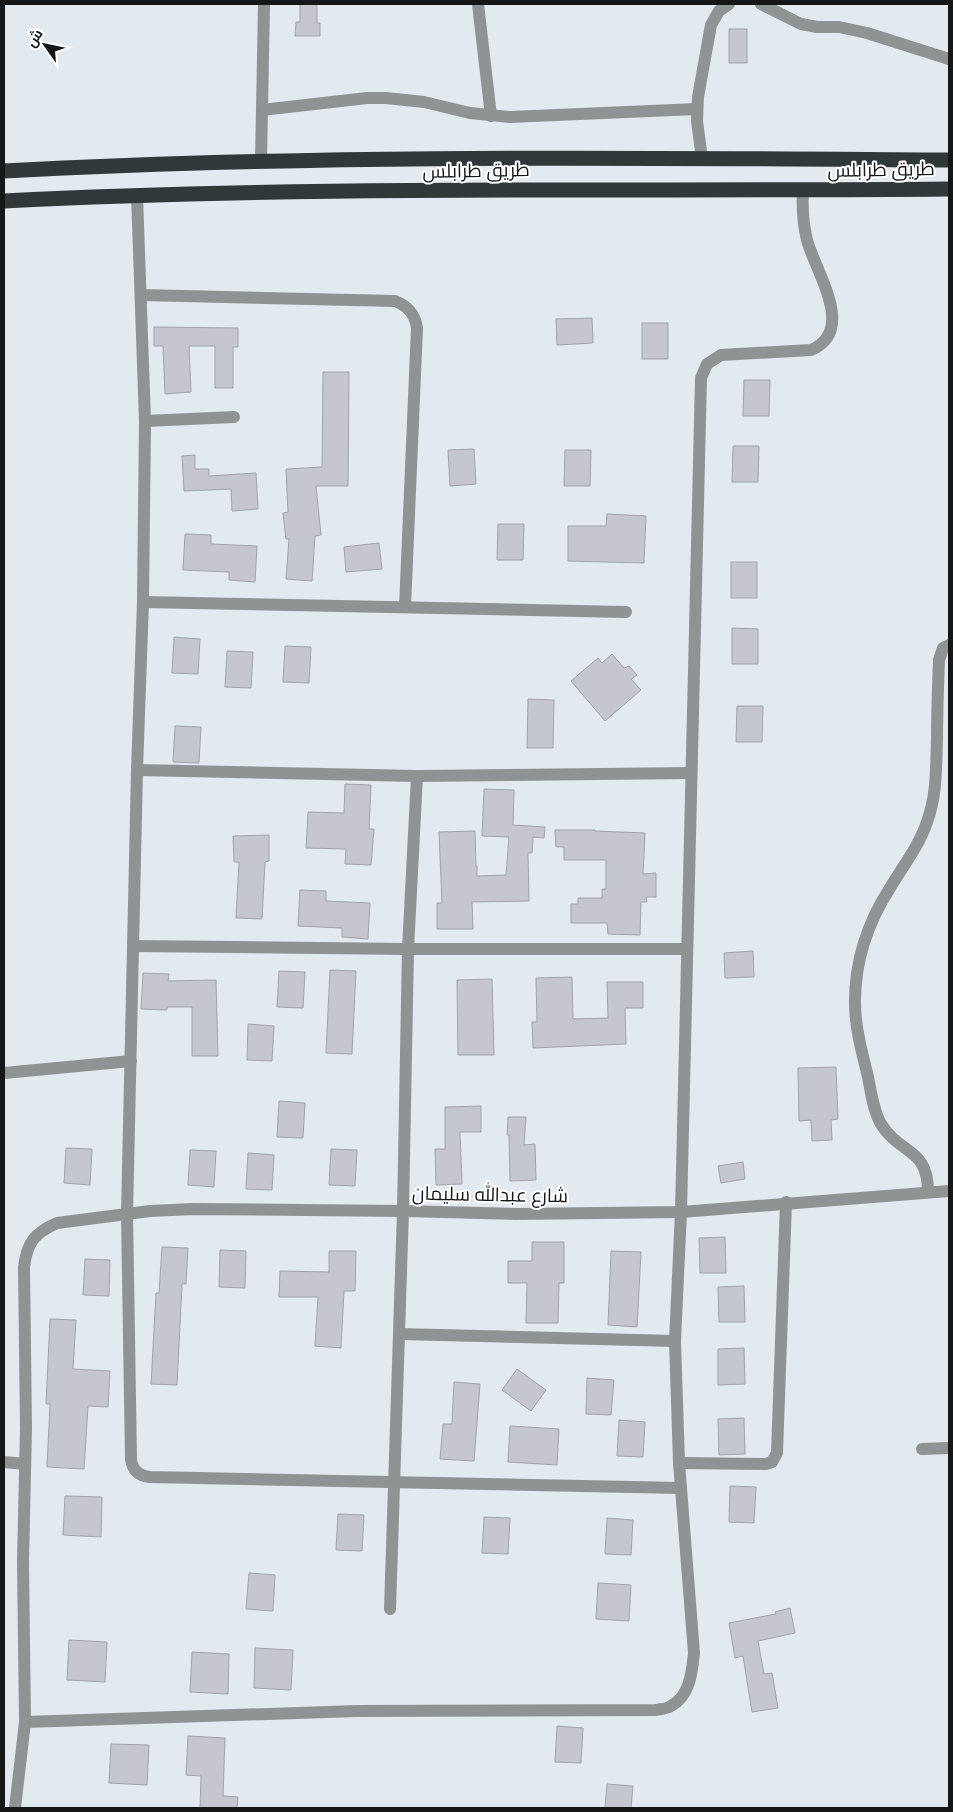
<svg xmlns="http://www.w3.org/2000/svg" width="953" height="1812" font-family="Karla,Cairo,sans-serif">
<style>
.building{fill:#c5c6ce;stroke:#a2a3ab}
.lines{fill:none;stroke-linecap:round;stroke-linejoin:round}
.street{stroke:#8f9394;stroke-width:12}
.highway{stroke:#303839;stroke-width:15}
.labels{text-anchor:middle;stroke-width:4;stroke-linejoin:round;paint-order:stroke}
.street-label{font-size:19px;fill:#141618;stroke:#fff}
</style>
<rect width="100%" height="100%" fill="#e2e9ef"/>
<g class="building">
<path d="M 300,4 L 317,4 L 317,23 L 320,23 L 320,36 L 295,36 L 296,22 L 300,22 Z"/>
<rect x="729" y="29" width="18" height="34"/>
<path d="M 592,318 L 593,343 L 557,345 L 556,319 Z"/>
<rect x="642" y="323" width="26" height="36"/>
<path d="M 154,327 L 238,328 L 238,347 L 233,347 L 233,388 L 215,388 L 215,346 L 189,346 L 191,392 L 165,394 L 163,346 L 154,346 Z"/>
<path d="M 323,372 L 349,372 L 348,486 L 316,486 L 321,535 L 315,536 L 312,581 L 286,579 L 289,539 L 286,539 L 283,513 L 288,512 L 286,469 L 322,467 Z"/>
<path d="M 744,380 L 770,380 L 769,416 L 743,416 Z"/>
<path d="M 733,446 L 759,446 L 758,482 L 732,482 Z"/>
<path d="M 474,449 L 476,484 L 450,486 L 448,450 Z"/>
<path d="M 565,450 L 591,450 L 590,486 L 564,486 Z"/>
<path d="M 195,455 L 195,469 L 209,469 L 209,476 L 256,473 L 258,509 L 232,511 L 231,489 L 184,491 L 182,456 Z"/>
<path d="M 607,514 L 646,516 L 644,563 L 568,561 L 568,526 L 606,526 Z"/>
<path d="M 498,524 L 524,524 L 523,560 L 497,560 Z"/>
<path d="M 185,534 L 211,535 L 211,544 L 257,546 L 255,582 L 229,580 L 229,572 L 183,570 Z"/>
<path d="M 379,543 L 382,569 L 346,572 L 344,547 Z"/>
<rect x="731" y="562" width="26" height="36"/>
<path d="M 732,628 L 758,629 L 758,664 L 732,664 Z"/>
<path d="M 174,637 L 200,639 L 198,674 L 172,673 Z"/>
<path d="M 285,646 L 311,647 L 309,683 L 283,682 Z"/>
<path d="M 227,651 L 253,652 L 251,688 L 225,687 Z"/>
<path d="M 612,654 L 624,668 L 629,666 L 637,675 L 631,679 L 641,690 L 605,721 L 571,681 L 598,658 L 602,663 Z"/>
<path d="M 528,699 L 554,700 L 553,748 L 527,748 Z"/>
<path d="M 737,706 L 763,706 L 762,742 L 736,742 Z"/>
<path d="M 175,726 L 201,727 L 199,763 L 173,762 Z"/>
<path d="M 345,784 L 371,785 L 369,829 L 374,829 L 371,865 L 345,864 L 346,849 L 306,848 L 308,812 L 344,813 Z"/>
<path d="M 484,789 L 514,790 L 513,825 L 545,827 L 544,838 L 533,837 L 532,853 L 528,853 L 529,901 L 472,902 L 473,929 L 437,929 L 437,903 L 442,903 L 439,832 L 475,831 L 476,866 L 477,866 L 477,876 L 506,875 L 509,837 L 482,836 Z"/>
<path d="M 555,830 L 595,830 L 595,831 L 645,833 L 643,874 L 656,873 L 656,897 L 646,897 L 647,902 L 641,902 L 640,935 L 608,934 L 607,923 L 571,923 L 571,904 L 578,904 L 578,898 L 602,898 L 602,889 L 606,889 L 606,860 L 564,860 L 564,847 L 556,847 Z"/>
<path d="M 269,835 L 269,861 L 265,862 L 262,919 L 236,918 L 239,862 L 234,862 L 233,836 Z"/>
<path d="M 300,890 L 326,891 L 326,901 L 370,903 L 368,939 L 342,937 L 342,928 L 298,926 Z"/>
<path d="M 753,951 L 754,977 L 725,978 L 724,953 Z"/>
<path d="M 330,970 L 356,971 L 352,1054 L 326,1053 Z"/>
<path d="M 279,971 L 305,972 L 303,1008 L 277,1007 Z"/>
<path d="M 143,973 L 169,974 L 168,981 L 216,980 L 218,1056 L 192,1056 L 192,1007 L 167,1007 L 167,1010 L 141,1009 Z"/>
<path d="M 572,977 L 573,1019 L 608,1018 L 607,982 L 643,982 L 643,1008 L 625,1008 L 626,1044 L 533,1048 L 532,1022 L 537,1022 L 536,978 Z"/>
<path d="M 492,979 L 494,1055 L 458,1055 L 457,980 Z"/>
<path d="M 248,1024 L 274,1026 L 272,1061 L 247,1060 Z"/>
<path d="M 836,1067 L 838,1119 L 831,1120 L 832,1140 L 812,1141 L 811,1120 L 799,1121 L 798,1068 Z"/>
<path d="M 279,1101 L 305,1103 L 303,1138 L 277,1137 Z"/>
<path d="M 481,1106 L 481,1132 L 460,1132 L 462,1184 L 436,1185 L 435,1149 L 445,1149 L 445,1107 Z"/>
<path d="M 508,1117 L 526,1117 L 524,1145 L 535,1144 L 536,1180 L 510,1181 L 509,1135 L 507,1135 Z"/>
<path d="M 66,1148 L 92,1149 L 90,1185 L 64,1183 Z"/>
<path d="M 331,1149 L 357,1150 L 355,1186 L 329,1185 Z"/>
<path d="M 190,1150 L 216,1151 L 214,1187 L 188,1185 Z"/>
<path d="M 248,1153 L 274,1155 L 272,1190 L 246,1189 Z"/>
<path d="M 743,1162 L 745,1179 L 721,1183 L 718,1166 Z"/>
<path d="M 725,1237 L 726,1273 L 700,1273 L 699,1238 Z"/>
<path d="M 532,1242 L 564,1242 L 564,1283 L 559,1283 L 558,1323 L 526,1323 L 527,1283 L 508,1283 L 508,1261 L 532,1261 Z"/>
<path d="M 162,1247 L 188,1248 L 186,1284 L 182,1284 L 177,1385 L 151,1384 L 156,1293 L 159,1293 Z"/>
<path d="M 220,1250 L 246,1251 L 245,1288 L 219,1287 Z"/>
<path d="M 329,1251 L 356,1251 L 355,1291 L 344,1291 L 341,1348 L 315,1346 L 318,1297 L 279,1297 L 280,1271 L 329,1272 Z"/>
<path d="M 611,1251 L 641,1252 L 637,1327 L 608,1325 Z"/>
<path d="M 85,1259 L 110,1260 L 109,1296 L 83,1295 Z"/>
<path d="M 744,1286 L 745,1322 L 719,1322 L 718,1287 Z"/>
<path d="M 50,1319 L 76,1320 L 73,1369 L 110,1371 L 108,1407 L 88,1406 L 84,1469 L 47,1467 L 50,1404 L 46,1404 Z"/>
<path d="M 744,1348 L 745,1384 L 718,1385 L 718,1349 Z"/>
<path d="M 517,1369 L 546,1390 L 531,1411 L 502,1390 Z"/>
<path d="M 587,1378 L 614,1380 L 611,1415 L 586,1414 Z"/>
<path d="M 454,1382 L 480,1384 L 474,1461 L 440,1459 L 443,1424 L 452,1424 Z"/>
<path d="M 744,1418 L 745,1454 L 719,1455 L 718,1419 Z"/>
<path d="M 619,1420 L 645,1422 L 643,1457 L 617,1456 Z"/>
<path d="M 510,1426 L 559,1429 L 557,1465 L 508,1462 Z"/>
<path d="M 730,1486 L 756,1487 L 754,1523 L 729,1522 Z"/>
<path d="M 65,1496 L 102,1497 L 101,1537 L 63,1535 Z"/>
<path d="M 338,1514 L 364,1515 L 362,1551 L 336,1550 Z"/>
<path d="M 484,1517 L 510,1518 L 508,1554 L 482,1553 Z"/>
<path d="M 607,1518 L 633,1520 L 631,1555 L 605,1554 Z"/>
<path d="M 249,1573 L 275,1575 L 273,1611 L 246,1609 Z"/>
<path d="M 598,1583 L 631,1585 L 629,1621 L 596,1619 Z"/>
<path d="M 790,1608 L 795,1633 L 758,1641 L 764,1674 L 772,1673 L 778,1708 L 752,1712 L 743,1656 L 735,1658 L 729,1623 L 776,1614 L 775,1612 Z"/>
<path d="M 69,1640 L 107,1642 L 105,1682 L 67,1680 Z"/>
<path d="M 255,1648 L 293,1650 L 291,1690 L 254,1688 Z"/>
<path d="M 192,1652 L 229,1654 L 228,1694 L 190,1692 Z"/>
<path d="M 557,1726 L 583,1728 L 581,1763 L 555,1762 Z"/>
<path d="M 188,1736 L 225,1738 L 223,1796 L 238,1797 L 237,1808 L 200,1808 L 201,1776 L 186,1775 Z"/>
<path d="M 111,1744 L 149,1745 L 147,1785 L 109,1783 Z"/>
<path d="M 607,1784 L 633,1786 L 631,1808 L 605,1808 Z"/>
</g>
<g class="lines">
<g class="street">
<path d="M 478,4 L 491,116"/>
<path d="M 761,4 L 801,24 L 817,27 L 839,27 L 867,33 L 949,59"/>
<path d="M 262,110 L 367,98 L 386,98 L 424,102 L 470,113 L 510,117 L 697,109"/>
<path d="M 702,159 L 697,121 L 698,97 L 711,25 L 719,11 L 729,4"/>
<path d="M 261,161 L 264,4"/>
<path d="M 137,195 L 145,421 L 143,602 L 137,770 L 127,1214 L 131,1459 C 132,1470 139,1476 150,1477 L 681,1488"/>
<path d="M 141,295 L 395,301 C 408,306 415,314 417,328 L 405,607"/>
<path d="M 145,421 L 234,417"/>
<path d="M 143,602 L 626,612"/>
<path d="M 137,770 L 417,776 L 691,773"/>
<path d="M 134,946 L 408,949 L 687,949"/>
<path d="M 4,1073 L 131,1061"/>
<path d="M 928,1192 C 928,1147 900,1155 881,1124 C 873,1110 871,1092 868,1077 C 862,1052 855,1028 855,1002 C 855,961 868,922 890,888 C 903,866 919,846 927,822 C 937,795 936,767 937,739 C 937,713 938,686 939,660 L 943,648 L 949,645"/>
<path d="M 399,1334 L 675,1341"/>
<path d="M 922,1449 L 949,1448"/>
<path d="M 4,1462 L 25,1464"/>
<path d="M 679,1463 L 766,1464 L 772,1462 L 777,1453 L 786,1202"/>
<path d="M 390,1609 L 403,1211 L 408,949 L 417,776"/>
<path d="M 25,1722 L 357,1711 L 656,1710 C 660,1709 667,1709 671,1706 C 690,1696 692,1672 694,1653 L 679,1463 L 675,1341 L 681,1212 L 701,378 L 707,364 L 721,355 L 811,350 C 857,331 815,271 807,240 C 803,224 802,207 803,190"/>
<path d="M 15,1808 L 25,1722 L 23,1562 L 26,1428 L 24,1267 C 27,1243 34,1233 57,1223 L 150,1211 L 193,1209 L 403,1211 L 516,1214 L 681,1212 L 949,1191"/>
</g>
<g class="highway">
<path d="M 4,171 C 318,154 634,158 949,160"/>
<path d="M 4,201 C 319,185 634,192 949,189"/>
</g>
</g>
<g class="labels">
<g class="street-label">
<text transform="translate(881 169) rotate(-1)" y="7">طريق طرابلس</text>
<text transform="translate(476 170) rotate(-1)" y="7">طريق طرابلس</text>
<text transform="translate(490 1194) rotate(1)" y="7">شارع عبدالله سليمان</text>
</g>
</g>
<rect width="953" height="1812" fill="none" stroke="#141618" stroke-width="10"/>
<g transform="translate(45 45) rotate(303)" stroke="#ffffff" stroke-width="4" paint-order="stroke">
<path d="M0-4L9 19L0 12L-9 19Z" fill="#141618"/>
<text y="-8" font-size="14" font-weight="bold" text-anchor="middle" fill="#141618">ش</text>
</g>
</svg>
